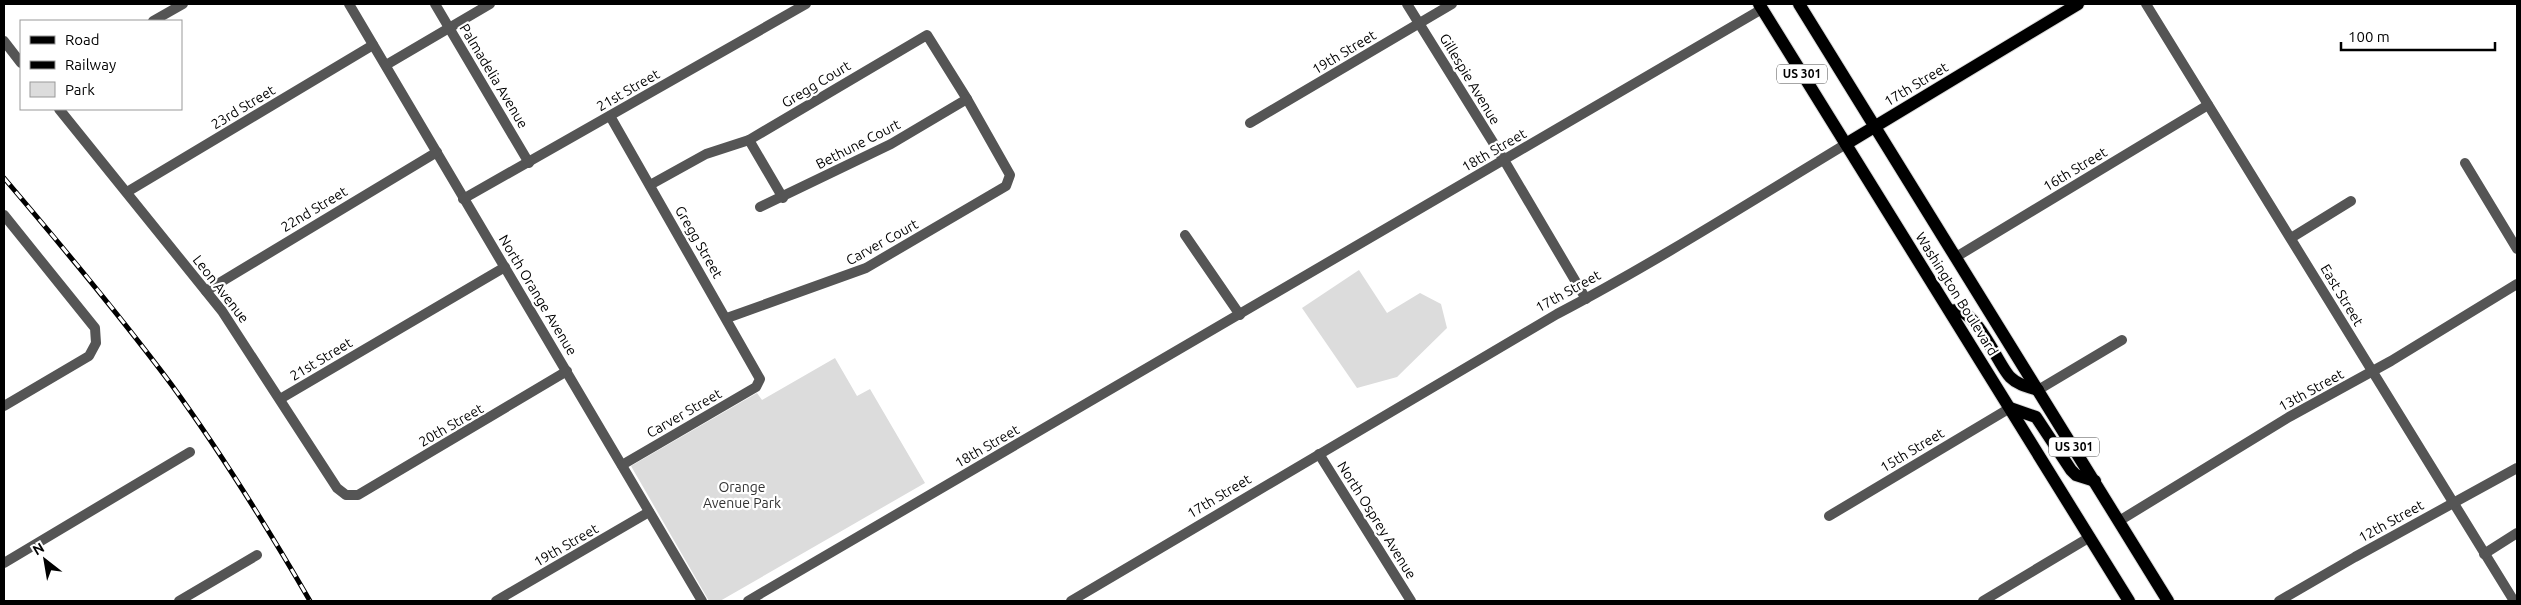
<svg xmlns="http://www.w3.org/2000/svg" width="2521" height="605" font-family="Ubuntu,sans-serif">
<style>
.green{fill:#dcdcdc}
.lines{fill:none;stroke-linecap:round;stroke-linejoin:round}
.major-casing{stroke:#dbdbdb;stroke-width:14}
.minor{stroke:#555;stroke-width:10}
.major{stroke:#000;stroke-width:12}
.rail-casing{stroke:#000;stroke-width:5}
.rail{stroke:#fff;stroke-width:3;stroke-dasharray:9;stroke-linecap:butt}
.labels{text-anchor:middle;stroke-width:4.5;stroke-linejoin:round;paint-order:stroke}
.shield{fill:#fff;stroke:#4c4c4c;stroke-width:1}
.shield-label{font-size:12px;font-weight:bold;fill:#000}
.street-label{font-size:14px;fill:#000;stroke:#fff}
.park-label{font-size:14px;fill:#333;stroke:#fff}
</style>
<rect width="100%" height="100%" fill="#fff"/>
<g class="green">
<path d="M 1359,270 L 1387,313 L 1420,293 L 1441,304 L 1447,328 L 1397,377 L 1357,388 L 1302,308 Z"/>
<path d="M 835,358 L 857,396 L 870,389 L 925,483 L 720,601 L 709,601 L 631,466 L 757,393 L 762,400 Z"/>
</g>
<g class="lines">
<g class="major-casing">
<g id="major">
<path d="M 1759,4 L 2129,601"/>
<path d="M 1799,4 L 2168,601"/>
<path d="M 1846,144 L 2078,4"/>
<path d="M 1950,311 C 1975,303 1996,362 2010,377 C 2018,385 2028,387 2038,390"/>
<path d="M 2010,408 L 2036,417 L 2071,470 L 2076,475 L 2095,481"/>
</g>
</g>
<g class="minor">
<path d="M 349,4 L 702,601"/>
<path d="M 435,4 L 529,163"/>
<path d="M 1407,4 L 1504,160 L 1586,299"/>
<path d="M 2146,4 L 2514,601"/>
<path d="M 153,21 L 183,4"/>
<path d="M 4,41 L 21,63"/>
<path d="M 386,65 L 490,4"/>
<path d="M 59,109 L 222,311 L 337,488 L 346,495 L 358,495 L 567,371"/>
<path d="M 610,116 L 760,379 L 756,387 L 622,465"/>
<path d="M 1250,123 L 1452,4"/>
<path d="M 749,140 L 783,198"/>
<path d="M 2465,163 L 2517,249"/>
<path d="M 650,185 L 706,154 L 749,140 L 927,35 L 967,99 L 1010,175 L 1006,186 L 866,268 L 727,318"/>
<path d="M 127,192 L 373,45"/>
<path d="M 463,199 L 806,4"/>
<path d="M 760,207 L 891,144 L 967,99"/>
<path d="M 4,215 L 95,328 L 96,343 L 89,356 L 4,406"/>
<path d="M 1185,235 L 1240,315"/>
<path d="M 2291,238 L 2351,201"/>
<path d="M 1956,257 L 2208,105"/>
<path d="M 206,291 L 437,152"/>
<path d="M 2038,390 L 2122,340"/>
<path d="M 280,399 L 505,267"/>
<path d="M 1319,454 L 1411,601"/>
<path d="M 1829,516 L 2010,408"/>
<path d="M 2119,521 L 2289,417 L 2391,361 L 2517,284"/>
<path d="M 2484,554 L 2517,533"/>
<path d="M 4,563 L 190,452"/>
<path d="M 179,601 L 257,555"/>
<path d="M 496,601 L 649,512"/>
<path d="M 748,601 L 1762,9"/>
<path d="M 1071,601 L 1557,314 C 1656,262 1750,202 1846,144"/>
<path d="M 1983,601 L 2090,537"/>
<path d="M 2279,601 L 2355,557 L 2517,468"/>
</g>
<use href="#major" class="major"/>
<g class="rail-casing">
<path id="rail" d="M 4,178 C 61,245 118,313 171,384 C 222,454 267,527 310,601"/>
</g>
<use href="#rail" class="rail"/>
</g>
<g class="labels">
<g class="shield">
<rect x="1777" y="64.5" width="50" height="19" rx="4"/>
<rect x="2049" y="437.5" width="50" height="19" rx="4"/>
</g>
<g class="shield-label">
<text x="1802" y="78">US 301</text>
<text x="2074" y="451">US 301</text>
</g>
<g class="street-label">
<text transform="translate(1344 52) rotate(-31)" y="5">19th Street</text>
<text transform="translate(494 76) rotate(59)" y="5">Palmadelia Avenue</text>
<text transform="translate(1470 79) rotate(59)" y="5">Gillespie Avenue</text>
<text transform="translate(816 84) rotate(-31)" y="5">Gregg Court</text>
<text transform="translate(1916 84) rotate(-31)" y="5">17th Street</text>
<text transform="translate(628 90) rotate(-30)" y="5">21st Street</text>
<text transform="translate(243 107) rotate(-31)" y="5">23rd Street</text>
<text transform="translate(858 144) rotate(-27)" y="5">Bethune Court</text>
<text transform="translate(1494 150) rotate(-30)" y="5">18th Street</text>
<text transform="translate(2075 169) rotate(-31)" y="5">16th Street</text>
<text transform="translate(314 209) rotate(-31)" y="5">22nd Street</text>
<text transform="translate(699 242) rotate(60)" y="5">Gregg Street</text>
<text transform="translate(882 242) rotate(-29)" y="5">Carver Court</text>
<text transform="translate(221 289) rotate(52)" y="5">Leon Avenue</text>
<text transform="translate(1568 291) rotate(-29)" y="5">17th Street</text>
<text transform="translate(1957 294) rotate(58)" y="5">Washington Boulevard</text>
<text transform="translate(538 295) rotate(59)" y="5">North Orange Avenue</text>
<text transform="translate(2342 295) rotate(59)" y="5">East Street</text>
<text transform="translate(321 359) rotate(-31)" y="5">21st Street</text>
<text transform="translate(2311 390) rotate(-29)" y="5">13th Street</text>
<text transform="translate(684 413) rotate(-30)" y="5">Carver Street</text>
<text transform="translate(451 425) rotate(-30)" y="5">20th Street</text>
<text transform="translate(987 446) rotate(-30)" y="5">18th Street</text>
<text transform="translate(1912 450) rotate(-31)" y="5">15th Street</text>
<text transform="translate(1219 496) rotate(-31)" y="5">17th Street</text>
<text transform="translate(1377 520) rotate(58)" y="5">North Osprey Avenue</text>
<text transform="translate(2391 521) rotate(-29)" y="5">12th Street</text>
<text transform="translate(566 545) rotate(-30)" y="5">19th Street</text>
</g>
<g class="park-label">
<text x="742" y="492">Orange<tspan x="742" dy="16">Avenue Park</tspan></text>
</g>
</g>
<rect width="2521" height="605" fill="none" stroke="#000000" stroke-width="10"/>
<rect x="20" y="20" width="162" height="90" fill="#ffffff" stroke="#999999"/>
<rect x="30" y="36" width="25" height="8" fill="#000000" stroke="#999999"/>
<text x="65" y="45" font-size="15" fill="#000000">Road</text>
<rect x="30" y="61" width="25" height="8" fill="#000000" stroke="#999999"/>
<text x="65" y="70" font-size="15" fill="#000000">Railway</text>
<rect x="30" y="82" width="25" height="15" fill="#dcdcdc" stroke="#999999"/>
<text x="65" y="95" font-size="15" fill="#000000">Park</text>
<g transform="translate(45 560) rotate(329)" stroke="#ffffff" stroke-width="4" paint-order="stroke">
<path d="M0-4L9 19L0 12L-9 19Z" fill="#000000"/>
<text y="-8" font-size="14" font-weight="bold" text-anchor="middle" fill="#000000">N</text>
</g>
<path d="M2341 42v8h154v-8" fill="none" stroke="#000000" stroke-width="2.5"/>
<text x="2348" y="42" font-size="15" fill="#000000" stroke="#ffffff" stroke-width="4" paint-order="stroke">100 m</text>
</svg>
